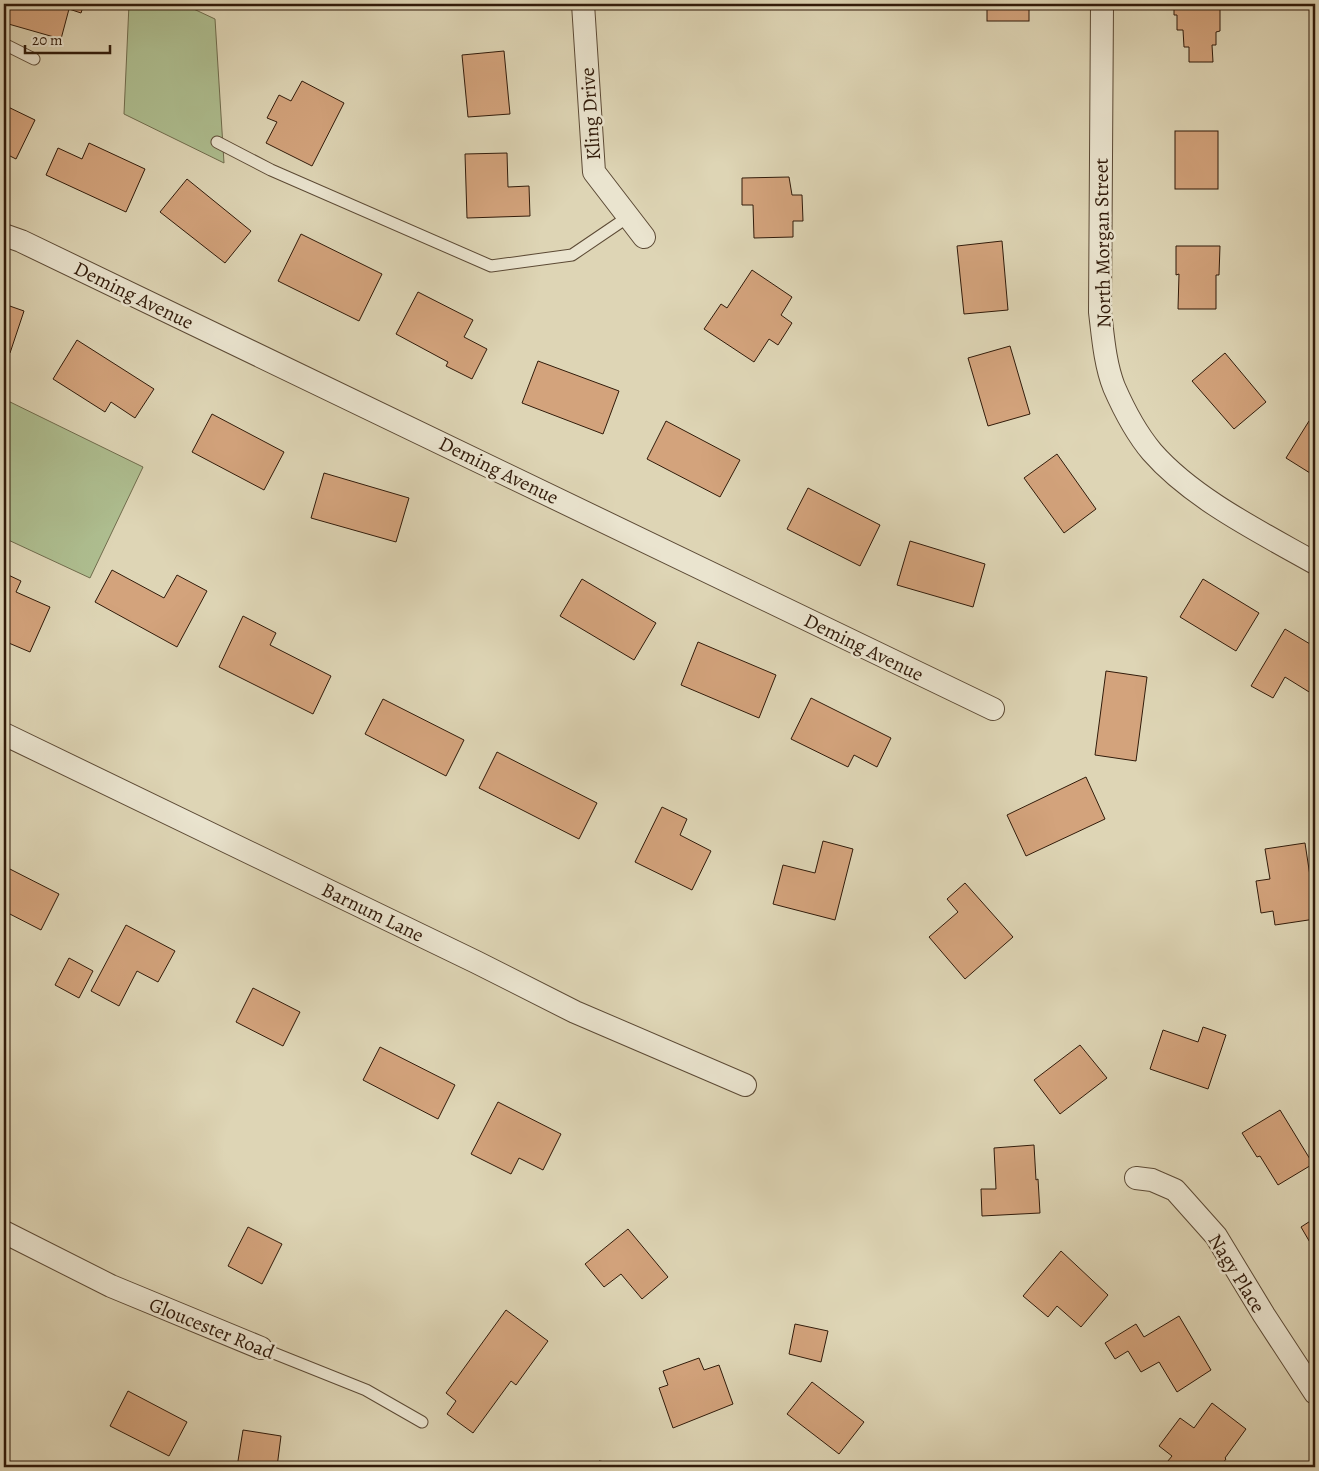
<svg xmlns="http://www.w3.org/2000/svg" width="1319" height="1471" font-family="Alegreya,serif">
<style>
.green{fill:#aebe90;stroke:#706c4d}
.building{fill:#d3a37c;stroke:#311b0a}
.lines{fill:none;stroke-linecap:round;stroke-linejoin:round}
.service-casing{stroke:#5c4a35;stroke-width:13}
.minor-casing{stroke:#5c4a35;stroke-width:24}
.service{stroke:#eae4cf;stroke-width:11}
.minor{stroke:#eae4cf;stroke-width:22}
.labels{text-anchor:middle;stroke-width:5;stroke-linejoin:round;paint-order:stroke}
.street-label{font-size:20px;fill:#311b0a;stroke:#eae4cf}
</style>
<rect width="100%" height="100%" fill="#ded5b5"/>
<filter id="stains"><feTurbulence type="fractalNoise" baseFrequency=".004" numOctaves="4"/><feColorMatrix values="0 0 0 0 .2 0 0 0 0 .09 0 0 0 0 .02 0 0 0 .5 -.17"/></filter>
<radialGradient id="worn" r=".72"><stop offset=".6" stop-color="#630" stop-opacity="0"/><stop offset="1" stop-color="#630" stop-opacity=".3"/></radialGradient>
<g class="green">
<path d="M 129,4 L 183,4 L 215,19 L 224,163 L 124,114 Z"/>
<path d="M 4,399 L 143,467 L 90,578 L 4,538 Z"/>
</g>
<g class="building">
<path d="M 10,4 L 84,4 L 81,13 L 69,9 L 61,39 L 5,23 Z"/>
<path d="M 680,4 L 751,4 L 751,8 L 680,6 Z"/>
<path d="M 837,4 L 910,4 L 910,5 L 838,8 Z"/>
<rect x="987" y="4" width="42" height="17"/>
<path d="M 1174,4 L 1220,4 L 1220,31 L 1216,32 L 1216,45 L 1212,45 L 1213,62 L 1189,62 L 1189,47 L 1184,47 L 1183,30 L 1177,30 L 1177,15 L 1174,15 Z"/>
<path d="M 504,51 L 510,114 L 468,117 L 462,55 Z"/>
<path d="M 302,81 L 344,103 L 312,166 L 266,143 L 277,122 L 267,118 L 279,95 L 291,101 Z"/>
<path d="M 4,105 L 35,120 L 16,159 L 4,153 Z"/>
<rect x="1175" y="131" width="43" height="58"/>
<path d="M 89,143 L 145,169 L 126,212 L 46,175 L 58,148 L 82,159 Z"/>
<path d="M 507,153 L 508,187 L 529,186 L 530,216 L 467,218 L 465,154 Z"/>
<path d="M 789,177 L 792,195 L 802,195 L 803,221 L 793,221 L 793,237 L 754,238 L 753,205 L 742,205 L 742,178 Z"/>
<path d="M 187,179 L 251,231 L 225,263 L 160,212 Z"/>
<path d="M 301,234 L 382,274 L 359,321 L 278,281 Z"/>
<path d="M 1002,241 L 1008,310 L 964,314 L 957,246 Z"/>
<path d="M 1176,246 L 1220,246 L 1219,275 L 1216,275 L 1216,309 L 1178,309 L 1179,274 L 1176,275 Z"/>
<path d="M 752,270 L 792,297 L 781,315 L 792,323 L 778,345 L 769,339 L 754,362 L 704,329 L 721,304 L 727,308 Z"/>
<path d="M 418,292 L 473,320 L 464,337 L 487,349 L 472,379 L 446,366 L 448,362 L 396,334 Z"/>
<path d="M 4,304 L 24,311 L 10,353 L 4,351 Z"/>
<path d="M 77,340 L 154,389 L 135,418 L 111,402 L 105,412 L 53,379 Z"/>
<path d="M 1010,346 L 1030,414 L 988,426 L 968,358 Z"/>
<path d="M 1225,353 L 1266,402 L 1234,429 L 1192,381 Z"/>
<path d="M 538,361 L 619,391 L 603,434 L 522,403 Z"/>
<path d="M 212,414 L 284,452 L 264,490 L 192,452 Z"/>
<path d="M 666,421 L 740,460 L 720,497 L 647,459 Z"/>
<path d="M 1309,421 L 1315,425 L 1315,472 L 1312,470 L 1310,473 L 1286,458 Z"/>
<path d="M 1057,454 L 1096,509 L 1064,533 L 1024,478 Z"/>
<path d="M 324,473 L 409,498 L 396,542 L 311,518 Z"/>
<path d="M 808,488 L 880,525 L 860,566 L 787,529 Z"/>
<path d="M 910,541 L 985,564 L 973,607 L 897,585 Z"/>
<path d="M 112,570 L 164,598 L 177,575 L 207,591 L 177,647 L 95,602 Z"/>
<path d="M 4,573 L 21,581 L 16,592 L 50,607 L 30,652 L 4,641 Z"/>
<path d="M 582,579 L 656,623 L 634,660 L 560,616 Z"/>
<path d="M 1203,579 L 1259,613 L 1236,651 L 1180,617 Z"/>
<path d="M 243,616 L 276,633 L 270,645 L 331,676 L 313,714 L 219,667 Z"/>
<path d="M 1285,629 L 1315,647 L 1314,695 L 1285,677 L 1273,698 L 1251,686 Z"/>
<path d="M 698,642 L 776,675 L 759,718 L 681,685 Z"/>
<path d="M 1106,671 L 1147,677 L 1136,761 L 1095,755 Z"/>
<path d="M 811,698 L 891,738 L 877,767 L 854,755 L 848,767 L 791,739 Z"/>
<path d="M 383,699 L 464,740 L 446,776 L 365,734 Z"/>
<path d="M 497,752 L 597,803 L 579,839 L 479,788 Z"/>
<path d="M 1086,777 L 1105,819 L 1026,856 L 1007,815 Z"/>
<path d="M 662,807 L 687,819 L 680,835 L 711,851 L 692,890 L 635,862 Z"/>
<path d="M 823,841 L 853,849 L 835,920 L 773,904 L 783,865 L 815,873 Z"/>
<path d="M 1305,843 L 1315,909 L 1315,919 L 1275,925 L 1273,911 L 1261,913 L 1256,881 L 1270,879 L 1265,849 Z"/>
<path d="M 4,866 L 59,894 L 41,930 L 4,911 Z"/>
<path d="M 965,883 L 1013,937 L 965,979 L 929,937 L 958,912 L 947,899 Z"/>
<path d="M 126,925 L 175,951 L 158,982 L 137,971 L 119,1006 L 91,991 Z"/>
<path d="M 69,958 L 93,971 L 79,998 L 55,985 Z"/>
<path d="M 253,988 L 300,1012 L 283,1046 L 236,1022 Z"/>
<path d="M 1203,1027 L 1226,1035 L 1208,1089 L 1150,1069 L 1163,1030 L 1198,1042 Z"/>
<path d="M 1080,1045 L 1107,1078 L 1060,1114 L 1034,1080 Z"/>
<path d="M 380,1047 L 455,1085 L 438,1119 L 363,1080 Z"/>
<path d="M 498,1102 L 561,1134 L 543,1170 L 519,1158 L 511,1174 L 471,1154 Z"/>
<path d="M 1280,1110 L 1313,1164 L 1278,1185 L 1260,1156 L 1257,1157 L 1242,1133 Z"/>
<path d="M 1034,1145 L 1036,1180 L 1038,1179 L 1040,1213 L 982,1216 L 981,1189 L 996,1189 L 994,1148 Z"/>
<path d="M 1315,1218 L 1315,1251 L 1301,1227 Z"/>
<path d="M 248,1227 L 282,1244 L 262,1284 L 228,1266 Z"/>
<path d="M 628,1229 L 668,1277 L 642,1299 L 621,1274 L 604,1287 L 585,1264 Z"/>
<path d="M 1061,1251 L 1108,1295 L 1081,1327 L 1057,1306 L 1048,1317 L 1023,1296 Z"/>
<path d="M 506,1310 L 548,1341 L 516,1385 L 511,1381 L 473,1433 L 447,1414 L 456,1401 L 446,1393 Z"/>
<path d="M 1179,1316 L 1211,1370 L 1177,1392 L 1159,1362 L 1141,1372 L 1128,1351 L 1115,1359 L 1105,1343 L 1136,1324 L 1144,1337 Z"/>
<path d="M 795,1324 L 828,1331 L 821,1362 L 789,1354 Z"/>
<path d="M 699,1358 L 704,1370 L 719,1365 L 733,1404 L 673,1428 L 659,1388 L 668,1385 L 663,1371 Z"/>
<path d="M 812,1382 L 864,1422 L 839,1454 L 787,1414 Z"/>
<path d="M 128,1391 L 187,1422 L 169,1456 L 110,1426 Z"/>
<path d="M 1212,1403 L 1246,1429 L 1225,1458 L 1226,1459 L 1220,1467 L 1163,1467 L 1172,1456 L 1159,1446 L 1180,1418 L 1194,1428 Z"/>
<path d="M 243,1430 L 281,1436 L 277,1467 L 237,1467 Z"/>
<path d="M 599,1461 L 639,1467 L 598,1467 Z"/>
</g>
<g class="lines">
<g class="service-casing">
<g id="service">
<path d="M 4,44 L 34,59"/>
<path d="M 217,142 L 271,170 L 491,266 L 572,255 L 628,217"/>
<path d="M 261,1348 L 366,1390 L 422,1422"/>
</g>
</g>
<g class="minor-casing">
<g id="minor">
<path d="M 583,4 L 594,172 L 644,237"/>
<path d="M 1102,4 L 1100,312 C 1103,337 1105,364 1114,387 C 1124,410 1136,433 1152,452 C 1193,499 1262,533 1315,563"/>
<path d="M 4,235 L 21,241 L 993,709"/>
<path d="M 4,734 L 476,962 L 575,1012 L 745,1085"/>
<path d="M 1136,1178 L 1152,1180 L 1175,1190 L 1216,1236 L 1264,1315 L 1315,1393"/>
<path d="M 4,1232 L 111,1286 L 261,1348"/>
</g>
</g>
<use href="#service" class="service"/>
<use href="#minor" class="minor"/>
</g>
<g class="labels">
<g class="street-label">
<text transform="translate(590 114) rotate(-94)" y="7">Kling Drive</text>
<text transform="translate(1102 243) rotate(-91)" y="7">North Morgan Street</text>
<text transform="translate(134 295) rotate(26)" y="7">Deming Avenue</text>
<text transform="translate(499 470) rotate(26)" y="7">Deming Avenue</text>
<text transform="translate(864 647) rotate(26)" y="7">Deming Avenue</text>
<text transform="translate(373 912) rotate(26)" y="7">Barnum Lane</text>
<text transform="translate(1237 1273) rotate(58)" y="7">Nagy Place</text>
<text transform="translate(212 1328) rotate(22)" y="7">Gloucester Road</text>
</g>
</g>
<rect width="1319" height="1471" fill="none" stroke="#ded5b5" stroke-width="20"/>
<rect x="5" y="5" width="1309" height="1461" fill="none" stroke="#311b0a" stroke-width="2.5"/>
<rect x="10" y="10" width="1299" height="1451" fill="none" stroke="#311b0a"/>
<path d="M25 45v8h85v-8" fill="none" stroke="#311b0a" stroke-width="2.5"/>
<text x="32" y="45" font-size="15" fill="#311b0a" stroke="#eae4cf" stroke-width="4" paint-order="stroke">20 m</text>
<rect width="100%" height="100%" filter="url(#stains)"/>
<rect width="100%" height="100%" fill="url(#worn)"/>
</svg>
